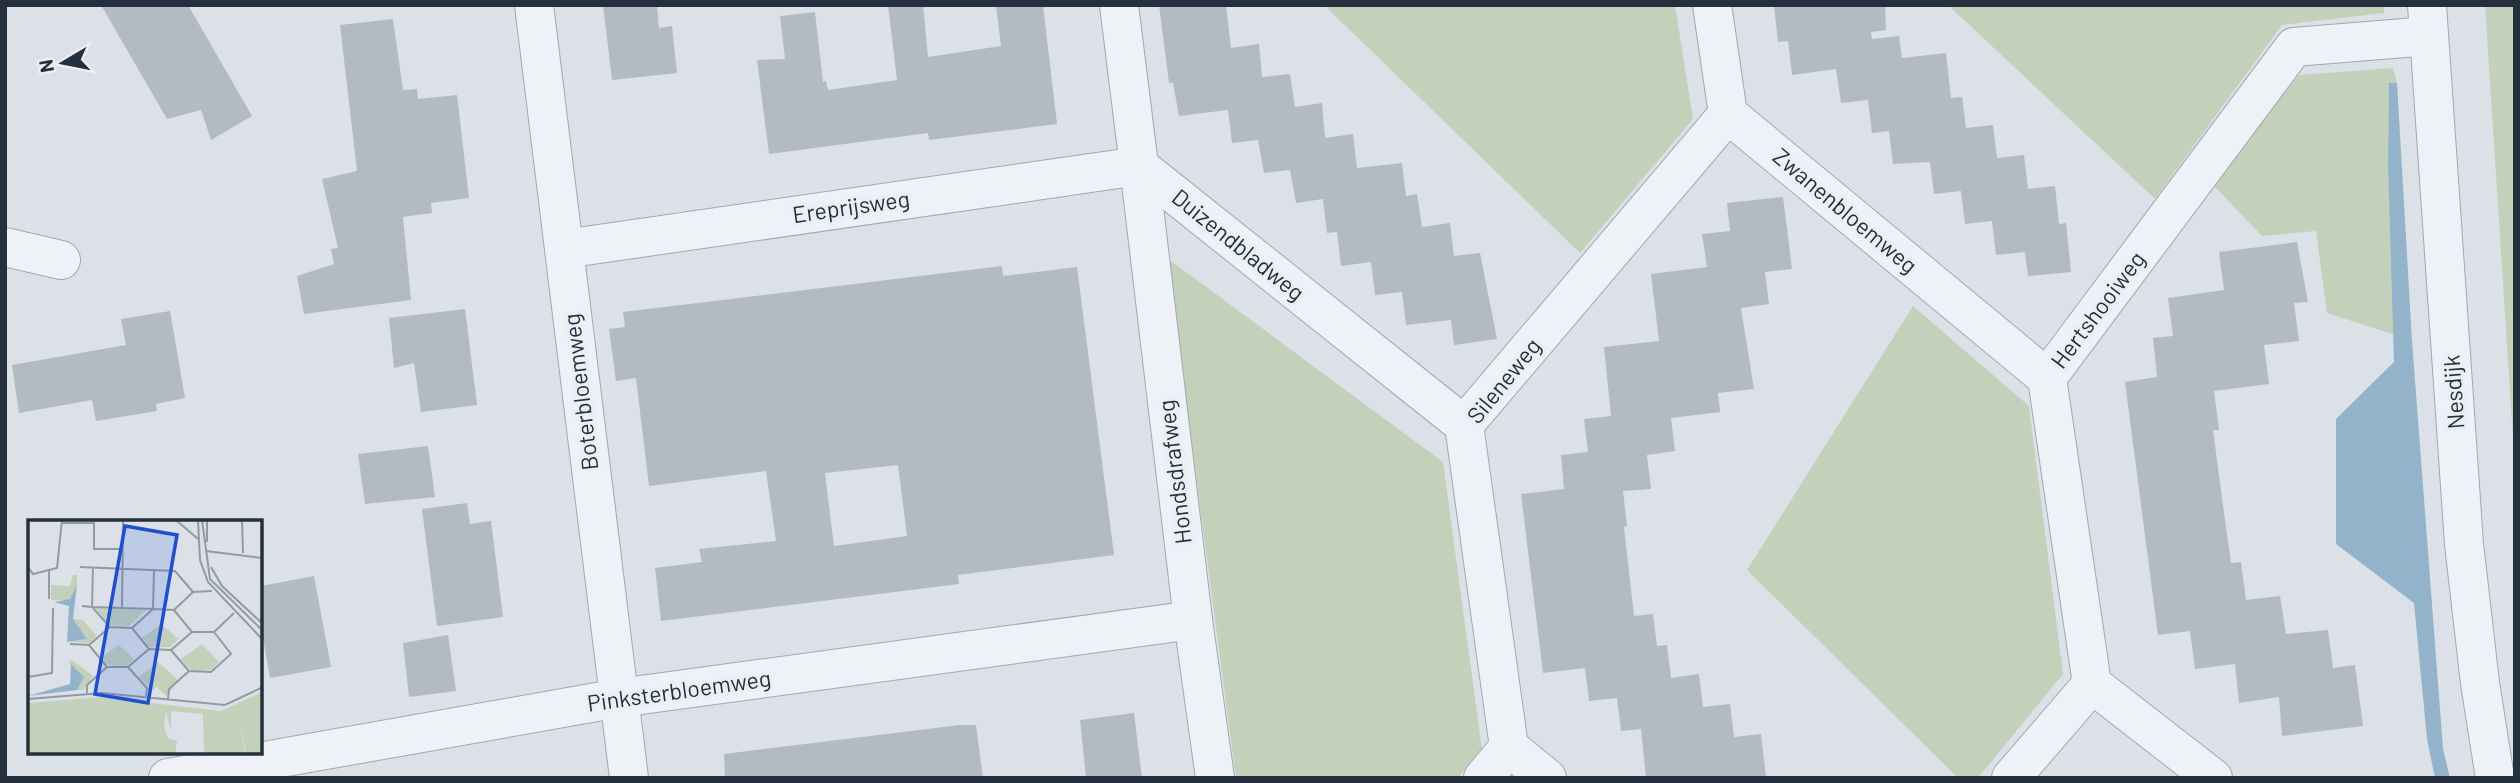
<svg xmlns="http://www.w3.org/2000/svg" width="2520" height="783" font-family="Barlow,sans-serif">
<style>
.green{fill:#c3d1bb}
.water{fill:#92b3ca}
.building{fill:#b2bac4;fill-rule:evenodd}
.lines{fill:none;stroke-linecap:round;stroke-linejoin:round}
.minor-casing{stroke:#a0a8b1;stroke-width:40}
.minor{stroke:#eef1f5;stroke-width:38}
.labels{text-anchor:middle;stroke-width:7;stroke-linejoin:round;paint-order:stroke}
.street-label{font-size:23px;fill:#24303e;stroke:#eaeff5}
.inset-road{fill:none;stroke:#929aa3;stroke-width:2}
.view{fill:#1d4ed8;fill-opacity:0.15;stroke:#1d4ed8;stroke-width:3.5}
.inset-edge{fill:none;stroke:#24303e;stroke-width:3.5}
</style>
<rect width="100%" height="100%" fill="#dbe1e7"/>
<g class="green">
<path d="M 1324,5 L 1675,5 L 1693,119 L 1580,253 Z"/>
<path d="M 1948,5 L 2384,5 L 2384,13 L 2282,25 L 2155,199 Z"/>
<path d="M 2485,5 L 2515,5 L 2515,469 Z"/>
<path d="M 2393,68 L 2397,83 L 2389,83 L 2388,164 L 2395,335 L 2327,313 L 2316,231 L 2262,236 L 2212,184 L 2299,75 Z"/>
<path d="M 1167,258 L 1443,462 L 1482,750 L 1458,778 L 1236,778 Z"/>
<path d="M 1913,306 L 2029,406 L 2063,674 L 1978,778 L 1958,778 L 1747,570 Z"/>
</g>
<path class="water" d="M 2389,83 L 2397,83 L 2412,341 L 2443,749 L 2450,778 L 2435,778 L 2427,739 L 2414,603 L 2336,544 L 2336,419 L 2394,362 L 2388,164 Z"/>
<g class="building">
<path d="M 101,5 L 188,5 L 252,116 L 211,140 L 201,110 L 167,119 Z"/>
<path d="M 603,5 L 657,5 L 659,28 L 672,26 L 677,73 L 612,80 Z"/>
<path d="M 888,5 L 923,5 L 928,57 L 1001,46 L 996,5 L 1043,5 L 1057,124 L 929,140 L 928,133 L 769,154 L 757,60 L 785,59 L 780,16 L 815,12 L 823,82 L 826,81 L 828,90 L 897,80 Z"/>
<path d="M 1159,5 L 1226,5 L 1231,48 L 1259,44 L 1262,77 L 1290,74 L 1295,107 L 1322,103 L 1325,138 L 1353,134 L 1357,168 L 1402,163 L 1406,196 L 1417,194 L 1422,227 L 1450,223 L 1454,256 L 1480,253 L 1497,339 L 1454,345 L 1451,320 L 1406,325 L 1402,292 L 1375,295 L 1371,262 L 1341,266 L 1337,232 L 1327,233 L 1323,199 L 1296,203 L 1290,170 L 1264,173 L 1258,140 L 1232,143 L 1228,110 L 1179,116 L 1173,83 L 1169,83 Z"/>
<path d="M 1774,5 L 1885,5 L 1886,30 L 1871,32 L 1872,39 L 1899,36 L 1902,58 L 1946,53 L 1951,98 L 1962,97 L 1966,128 L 1993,125 L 1997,158 L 2024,155 L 2028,189 L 2055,186 L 2059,224 L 2066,223 L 2071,272 L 2028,276 L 2025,252 L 1996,255 L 1992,221 L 1965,224 L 1961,191 L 1934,194 L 1930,162 L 1893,164 L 1889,131 L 1872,133 L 1868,100 L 1841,103 L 1836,69 L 1792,75 L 1788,41 L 1778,42 Z"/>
<path d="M 393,19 L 403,90 L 417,89 L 418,99 L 457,95 L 469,198 L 431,203 L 432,213 L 403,217 L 411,300 L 304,314 L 297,276 L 334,264 L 331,249 L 338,248 L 322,179 L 357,171 L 340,25 Z"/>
<path d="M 1783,197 L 1792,269 L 1765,272 L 1769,304 L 1741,308 L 1754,389 L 1718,393 L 1720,412 L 1671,418 L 1675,451 L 1647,455 L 1651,489 L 1623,491 L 1627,526 L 1624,527 L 1634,616 L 1653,614 L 1657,646 L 1667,645 L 1671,678 L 1699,674 L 1703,707 L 1730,704 L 1734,737 L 1761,734 L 1766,778 L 1646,778 L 1641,729 L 1621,731 L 1617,698 L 1589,701 L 1585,668 L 1543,673 L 1521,494 L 1564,489 L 1561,455 L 1588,452 L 1584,419 L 1611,416 L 1604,347 L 1659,341 L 1651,274 L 1707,267 L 1702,234 L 1730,231 L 1727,203 Z"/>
<path d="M 2297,242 L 2308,302 L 2294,303 L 2299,341 L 2264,345 L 2269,384 L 2214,391 L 2219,430 L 2213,430 L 2222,498 L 2231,563 L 2241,562 L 2246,600 L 2280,596 L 2286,634 L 2328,630 L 2333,668 L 2355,665 L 2363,726 L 2282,736 L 2279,697 L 2239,703 L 2235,664 L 2195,669 L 2190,631 L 2158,635 L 2125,382 L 2157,377 L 2153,338 L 2173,336 L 2168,298 L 2224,290 L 2219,252 Z"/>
<path d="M 1002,266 L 1003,276 L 1077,267 L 1114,555 L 958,575 L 959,584 L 661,621 L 655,568 L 702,562 L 699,549 L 776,541 L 766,471 L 649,486 L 636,378 L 616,381 L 609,329 L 625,327 L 623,312 ZM 898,465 L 907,536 L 834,546 L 825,473 Z"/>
<path d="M 465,309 L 477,405 L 421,412 L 414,363 L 394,368 L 389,318 Z"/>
<path d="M 170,311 L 185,398 L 156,404 L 157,411 L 96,421 L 92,400 L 19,413 L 12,365 L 126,345 L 121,319 Z"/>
<path d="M 428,446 L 435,497 L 365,504 L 358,454 Z"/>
<path d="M 467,503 L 470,524 L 491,521 L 503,617 L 437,626 L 422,509 Z"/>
<path d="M 314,576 L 331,667 L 270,678 L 261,627 L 261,586 Z"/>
<path d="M 448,635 L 456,691 L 409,697 L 403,643 Z"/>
<path d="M 1134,713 L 1142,778 L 1086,778 L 1080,720 Z"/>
<path d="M 960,725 L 976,725 L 983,778 L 725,778 L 724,754 Z"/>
</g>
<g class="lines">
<g class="minor-casing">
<g id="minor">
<path d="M 534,5 L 629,778"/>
<path d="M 1119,5 L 1139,166 L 1464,425"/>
<path d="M 1712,5 L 1728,114 L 2047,378"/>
<path d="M 2427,5 L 2464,544 L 2480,683 L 2495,778"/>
<path d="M 5,247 L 61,260"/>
<path d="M 564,249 L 1139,166 L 1193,620 L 1215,778"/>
<path d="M 168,778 L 619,698 L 1193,620"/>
<path d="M 1483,778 L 1509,747"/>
<path d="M 1547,778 L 1509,747 L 1464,425 L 1728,114"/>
<path d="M 2011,778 L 2092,684"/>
<path d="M 2213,778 L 2092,684 L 2047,378 L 2294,47 L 2429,36"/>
</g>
</g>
<use href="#minor" class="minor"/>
</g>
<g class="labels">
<g class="street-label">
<text transform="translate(851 207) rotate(-8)" y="8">Ereprijsweg</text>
<text transform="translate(1845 211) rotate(40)" y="8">Zwanenbloemweg</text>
<text transform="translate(1238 245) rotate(39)" y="8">Duizendbladweg</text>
<text transform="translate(2098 310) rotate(-53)" y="8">Hertshooiweg</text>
<text transform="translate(1504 381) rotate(-51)" y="8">Sileneweg</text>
<text transform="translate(581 392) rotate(-97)" y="8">Boterbloemweg</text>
<text transform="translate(2454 392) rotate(-94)" y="8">Nesdijk</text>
<text transform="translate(1175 472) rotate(-97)" y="8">Hondsdrafweg</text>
<text transform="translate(679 691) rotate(-8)" y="8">Pinksterbloemweg</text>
</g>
</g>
<g transform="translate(28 520)">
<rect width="234" height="234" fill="#dbe1e7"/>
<path d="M 45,55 L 49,55 L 49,64 L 42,80 L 23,80 L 23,65 L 42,66 ZM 67,88 L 118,90 L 101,106 L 82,105 ZM 45,99 L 55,100 L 69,116 L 61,123 L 42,122 L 59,119 ZM 133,104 L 151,119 L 142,127 L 121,127 L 114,118 ZM 174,124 L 191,142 L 182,150 L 163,150 L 153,139 ZM 91,125 L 106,139 L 98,146 L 80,145 L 73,137 ZM 44,140 L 65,156 L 56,170 L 49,170 L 56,157 L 40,142 ZM 130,142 L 150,160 L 139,176 L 128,167 L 120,174 L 121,167 L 111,157 ZM 234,172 L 234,234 L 218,234 L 212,202 L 217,234 L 176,234 L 175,194 L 143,191 L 143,211 L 138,192 L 136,207 L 140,218 L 149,221 L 147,234 L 0,234 L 0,183 L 73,177 L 193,191 Z" fill="#c3d1bb"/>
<path d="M 49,64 L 45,99 L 59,119 L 39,122 L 41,86 L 26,82 L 42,79 ZM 43,144 L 56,157 L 49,170 L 0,176 L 42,164 Z" fill="#92b3ca"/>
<path class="inset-road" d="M 66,0 L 66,29 L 95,29M 148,0 L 170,19M 170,0 L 172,40 L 180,62 L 235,120M 174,0 L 182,59 L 235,111M 179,0 L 179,22M 214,0 L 215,33M 33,3 L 66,3M 178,31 L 235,38M 0,47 L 5,54 L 29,48 L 34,0M 52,47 L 147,51 L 165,72M 65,47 L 64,87 L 125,89 L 126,50M 183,47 L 194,66 L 235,104M 21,79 L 21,51M 54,86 L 64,87 L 82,107M 94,88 L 95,0M 146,90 L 165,72 L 184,71M 104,108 L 125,89 L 146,90 L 164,112M 186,112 L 206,93M 42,124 L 61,125 L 79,147M 61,125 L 82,107 L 104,108 L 121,129M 143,130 L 164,112 L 186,112M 100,147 L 121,129 L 143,130 L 161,151M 0,157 L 24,153 L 25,88M 59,173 L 59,165 L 79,147 L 100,147 L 119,168 L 118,176M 0,179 L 74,173 L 197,185 L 235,167M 140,179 L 141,169 L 161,151 L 183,152 L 203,134 L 186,112"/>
<path class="view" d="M 97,6 L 149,15 L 120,183 L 67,174 Z"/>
<rect width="234" height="234" class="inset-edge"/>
</g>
<rect width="2520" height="783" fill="none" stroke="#24303e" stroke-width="14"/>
<g transform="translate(63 63) rotate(260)" stroke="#eaeff5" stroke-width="5" paint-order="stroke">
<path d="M0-5L12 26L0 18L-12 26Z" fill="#24303e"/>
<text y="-10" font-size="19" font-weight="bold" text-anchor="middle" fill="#24303e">N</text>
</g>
</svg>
